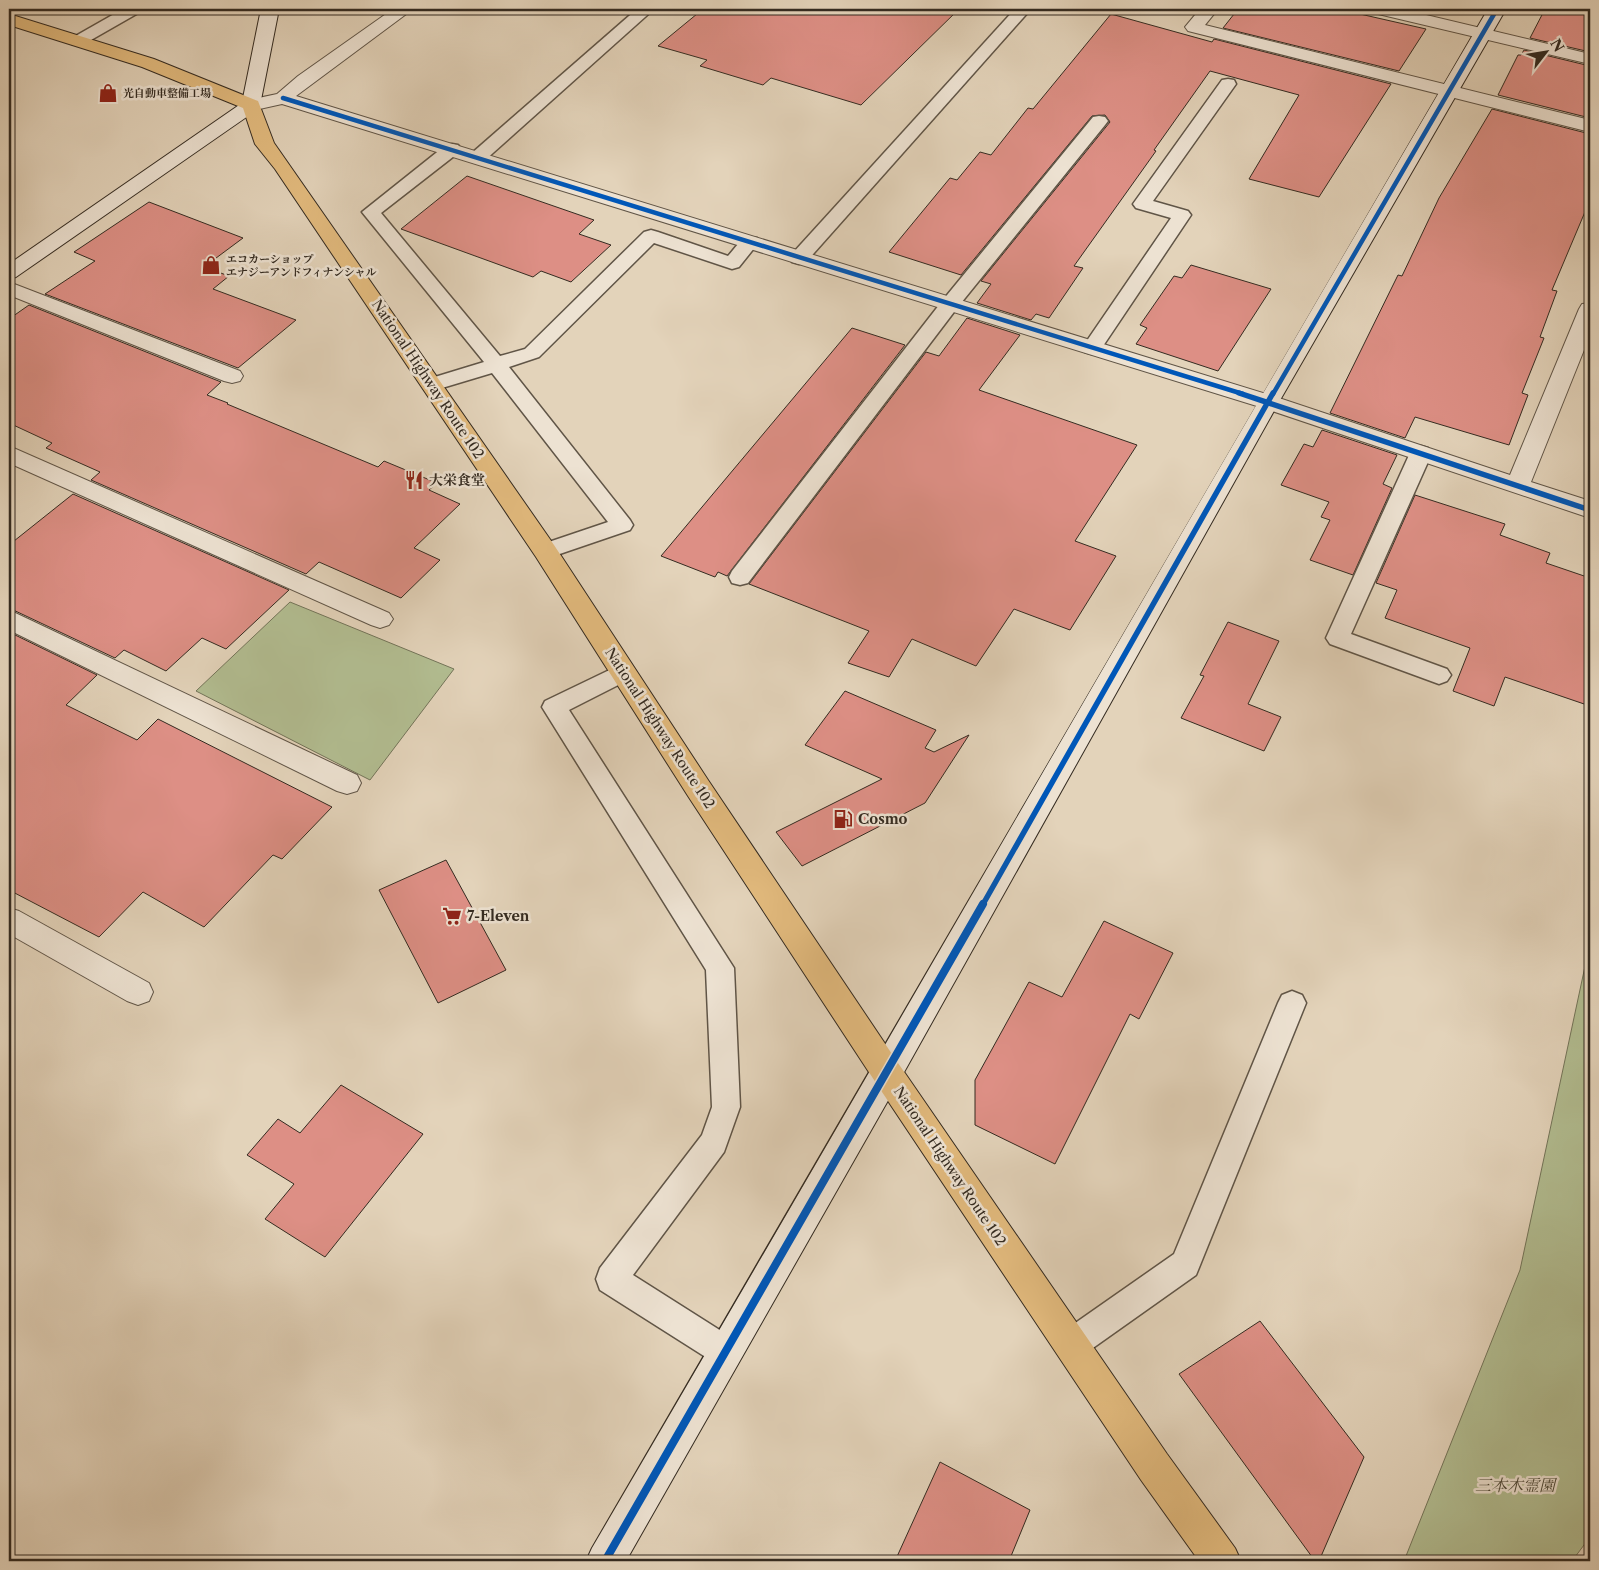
<svg xmlns="http://www.w3.org/2000/svg" width="1599" height="1570" font-family="'Libre Caslon Text','Noto Serif JP',serif">
<style>
.green{fill:#b2bd91;stroke:#737459}
.building{fill:#dd8f85;stroke:#342b21}
.lines{fill:none;stroke-linecap:round;stroke-linejoin:round}
.lane-casing{stroke:#605547;stroke-width:3}
.street-casing{stroke:#605547;stroke-width:2}
.secondary-casing{stroke:#342b21;stroke-width:2}
.highway-casing{stroke:#342b21;stroke-width:2}
.lane{fill:#ede2d2;fill-rule:evenodd}
.street{fill:#ede2d2;fill-rule:evenodd}
.secondary{fill:#ede2d2;fill-rule:evenodd}
.highway{fill:#e2ba7d;fill-rule:evenodd}
.cycleway-far2-casing{stroke:#ede2d2;stroke-width:7}
.cycleway-far1-casing{stroke:#ede2d2;stroke-width:9}
.cycleway-casing{stroke:#ede2d2;stroke-width:11}
.cycleway-far2{stroke:#0057b8;stroke-width:4.5}
.cycleway-far1{stroke:#0057b8;stroke-width:5.5}
.cycleway{stroke:#0057b8;stroke-width:8}
.labels{text-anchor:middle;stroke-width:5;stroke-linejoin:round;paint-order:stroke}
.far-poi-label{font-size:11px;font-weight:bold;fill:#342b21;stroke:#ede2d2;text-anchor:start}
.street-label{font-size:14px;fill:#342b21;stroke:#ede2d2}
.poi-label{font-size:14px;font-weight:bold;fill:#342b21;stroke:#ede2d2;text-anchor:start}
.near-park-label{font-size:16px;font-style:italic;fill:#4d4837;stroke:#ede2d2}
</style>
<rect width="100%" height="100%" fill="#e3d3ba"/>
<filter id="stains"><feTurbulence type="fractalNoise" baseFrequency=".004" numOctaves="4"/><feColorMatrix values="0 0 0 0 .2 0 0 0 0 .09 0 0 0 0 .02 0 0 0 .5 -.17"/></filter>
<radialGradient id="worn" r=".72"><stop offset=".6" stop-color="#630" stop-opacity="0"/><stop offset="1" stop-color="#630" stop-opacity=".3"/></radialGradient>
<g class="green">
<path d="M 290,602 L 454,669 L 370,780 L 196,691 Z"/>
<path d="M 1590,943 L 1590,1537 L 1572,1561 L 1404,1561 L 1520,1270 Z"/>
</g>
<g class="building">
<path d="M 703,9 L 959,9 L 861,105 L 771,78 L 763,85 L 700,66 L 707,60 L 658,46 Z"/>
<path d="M 1238,9 L 1338,9 L 1426,29 L 1399,71 L 1223,28 Z"/>
<path d="M 1545,9 L 1590,9 L 1590,52 L 1530,38 Z"/>
<path d="M 1111,14 L 1212,42 L 1214,39 L 1391,84 L 1319,197 L 1249,179 L 1299,95 L 1210,71 L 1154,150 L 1156,151 L 1074,266 L 1083,268 L 1049,318 L 1036,314 L 1031,320 L 977,303 L 991,284 L 981,281 L 1110,122 L 1105,115 L 1092,116 L 961,275 L 889,252 L 950,178 L 957,180 L 980,152 L 991,155 L 1028,108 L 1033,109 Z"/>
<path d="M 1524,50 L 1590,66 L 1590,118 L 1498,95 L 1518,55 L 1521,55 Z"/>
<path d="M 1492,109 L 1590,134 L 1590,200 L 1552,290 L 1557,291 L 1540,337 L 1544,338 L 1522,393 L 1528,395 L 1509,445 L 1415,417 L 1405,438 L 1330,413 L 1398,275 L 1402,276 L 1439,198 Z"/>
<path d="M 467,176 L 594,220 L 579,234 L 611,245 L 571,282 L 541,271 L 533,277 L 401,229 Z"/>
<path d="M 149,202 L 243,238 L 204,267 L 229,276 L 213,289 L 296,320 L 238,368 L 45,294 L 95,261 L 74,252 Z"/>
<path d="M 1191,265 L 1271,289 L 1218,371 L 1136,344 L 1147,328 L 1140,325 L 1174,276 L 1182,278 Z"/>
<path d="M 29,305 L 221,382 L 207,395 L 228,403 L 227,404 L 378,467 L 384,461 L 437,483 L 429,490 L 460,504 L 414,548 L 440,560 L 401,598 L 319,562 L 306,574 L 91,480 L 100,472 L 46,448 L 52,443 L 9,423 L 9,319 Z"/>
<path d="M 967,318 L 1020,335 L 979,390 L 1137,445 L 1075,541 L 1116,556 L 1070,630 L 1014,609 L 976,666 L 912,639 L 889,677 L 848,663 L 869,631 L 749,584 L 926,352 L 939,356 Z"/>
<path d="M 852,328 L 905,345 L 727,576 L 718,572 L 715,577 L 661,556 Z"/>
<path d="M 1322,430 L 1397,455 L 1383,484 L 1392,488 L 1353,575 L 1310,560 L 1330,520 L 1321,517 L 1329,502 L 1281,485 L 1304,444 L 1313,447 Z"/>
<path d="M 73,494 L 289,590 L 226,649 L 202,638 L 166,671 L 124,650 L 115,658 L 9,608 L 9,545 Z"/>
<path d="M 1415,495 L 1505,524 L 1500,535 L 1550,553 L 1546,563 L 1590,578 L 1590,706 L 1505,677 L 1494,706 L 1453,691 L 1470,648 L 1385,618 L 1397,590 L 1376,583 Z"/>
<path d="M 1228,622 L 1279,641 L 1248,704 L 1281,717 L 1264,751 L 1181,718 L 1204,676 L 1200,675 Z"/>
<path d="M 9,632 L 97,675 L 66,705 L 137,740 L 158,719 L 332,807 L 282,859 L 273,855 L 204,927 L 143,892 L 99,937 L 9,890 Z"/>
<path d="M 845,691 L 936,730 L 925,748 L 934,752 L 969,735 L 925,803 L 802,866 L 776,832 L 882,779 L 805,745 Z"/>
<path d="M 446,860 L 506,970 L 438,1003 L 379,890 Z"/>
<path d="M 1104,921 L 1173,953 L 1139,1019 L 1130,1014 L 1055,1164 L 975,1125 L 975,1080 L 1029,982 L 1062,997 Z"/>
<path d="M 341,1085 L 423,1134 L 325,1257 L 265,1219 L 294,1184 L 247,1155 L 278,1119 L 300,1133 Z"/>
<path d="M 1260,1321 L 1364,1457 L 1319,1561 L 1315,1561 L 1179,1374 Z"/>
<path d="M 940,1462 L 1030,1510 L 1009,1561 L 895,1561 Z"/>
</g>
<g class="lines">
<g class="lane-casing">
<g id="lane">
<path d="M 123,9 L 142,9 L 140,12 L 84,44 L 72,44 L 70,41 L 72,38 Z"/>
<path d="M 637,9 L 654,9 L 484,161 L 478,162 L 472,161 L 469,157 L 472,153 Z"/>
<path d="M 1015,9 L 1031,9 L 806,262 L 799,264 L 792,262 L 790,258 L 792,254 Z"/>
<path d="M 1228,79 L 1234,80 L 1236,84 L 1153,201 L 1188,211 L 1191,215 L 1099,352 L 1092,354 L 1085,352 L 1082,348 L 1171,218 L 1136,208 L 1133,204 L 1222,80 Z"/>
<path d="M 1099,116 L 1105,117 L 1108,121 L 1105,125 L 957,308 L 748,583 L 740,585 L 732,583 L 729,577 L 732,571 L 943,300 L 1093,117 Z"/>
<path d="M 452,144 L 458,145 L 461,149 L 458,153 L 381,213 L 500,356 L 525,349 L 644,232 L 651,230 L 658,232 L 728,256 C 737,246 742,235 757,238 L 759,242 L 739,267 L 732,269 L 654,243 L 539,357 L 509,367 L 630,520 L 633,525 L 630,530 L 545,559 L 537,556 L 534,551 L 537,546 L 608,522 L 492,373 L 432,391 L 425,390 L 422,385 L 425,380 L 484,362 L 362,212 L 446,145 Z"/>
<path d="M 1421,446 L 1428,448 L 1432,453 L 1351,634 L 1447,669 L 1451,675 L 1447,681 L 1439,684 L 1330,644 L 1326,638 L 1410,453 L 1414,448 Z"/>
<path d="M 624,663 L 632,666 L 636,672 L 632,678 L 569,710 L 734,968 L 740,1107 L 724,1152 L 633,1275 L 737,1341 L 742,1352 L 737,1363 L 726,1368 L 715,1363 L 600,1290 L 596,1279 L 600,1268 L 702,1135 L 712,1107 L 706,970 L 542,707 L 545,701 Z"/>
<path d="M 1292,991 L 1302,995 L 1306,1003 L 1196,1275 L 1083,1355 L 1072,1360 L 1061,1355 L 1056,1344 L 1061,1333 L 1174,1254 L 1278,1003 L 1282,995 Z"/>
</g>
</g>
<g class="street-casing">
<g id="street">
<path d="M 393,9 L 413,9 L 296,96 L 1276,397 L 1510,475 L 1579,309 L 1582,304 L 1590,303 L 1590,335 L 1531,482 L 1590,501 L 1590,518 L 1260,407 L 282,104 L 251,111 L 244,109 L 242,105 L 244,101 L 277,94 L 298,76 Z"/>
<path d="M 1200,9 L 1218,9 L 1205,25 L 1590,120 L 1590,132 L 1188,31 L 1185,27 Z"/>
<path d="M 1371,9 L 1401,9 L 1590,54 L 1590,64 L 1374,13 Z"/>
<path d="M 9,282 L 240,371 L 243,376 L 240,381 L 232,383 L 224,381 L 9,295 Z"/>
<path d="M 9,446 L 389,613 L 393,619 L 389,625 L 380,628 L 371,625 L 9,463 Z"/>
<path d="M 9,610 L 357,775 L 361,783 L 357,791 L 347,794 L 337,791 L 9,630 Z"/>
<path d="M 9,908 L 19,911 L 149,983 L 153,992 L 149,1001 L 138,1005 L 127,1001 L 9,934 Z"/>
</g>
</g>
<g class="secondary-casing">
<g id="secondary">
<path d="M 261,9 L 279,9 L 260,105 L 258,109 L 16,277 L 9,279 L 9,264 L 242,103 Z"/>
<path d="M 1488,9 L 1506,9 L 1279,402 L 898,1083 L 626,1561 L 586,1561 L 592,1548 C 892,1036 1187,520 1488,9 Z"/>
</g>
</g>
<g class="highway-casing">
<path id="highway" d="M 9,14 L 154,59 L 258,101 L 274,143 L 554,545 L 708,780 L 898,1063 L 1167,1454 L 1235,1548 L 1241,1561 L 1199,1561 L 1141,1480 L 876,1083 L 688,796 L 536,557 L 275,169 L 255,144 L 243,108 L 142,67 L 9,25 Z"/>
</g>
<use href="#lane" class="lane"/>
<use href="#street" class="street"/>
<use href="#secondary" class="secondary"/>
<use href="#highway" class="highway"/>
<g class="cycleway-far2-casing">
<g id="cycleway-far2">
<path d="M 283,98 L 1243,394"/>
<path d="M 1273,394 L 1497,9"/>
</g>
</g>
<g class="cycleway-far1-casing">
<g id="cycleway-far1">
<path d="M 1239,393 L 1590,510"/>
<path d="M 982,906 L 1273,393"/>
</g>
</g>
<g class="cycleway-casing">
<path id="cycleway" d="M 605,1561 L 983,904"/>
</g>
<use href="#cycleway-far2" class="cycleway-far2"/>
<use href="#cycleway-far1" class="cycleway-far1"/>
<use href="#cycleway" class="cycleway"/>
</g>
<defs>
<g id="shop-bare" transform="scale(1.5)"><path d="M-5-2.5h2.3a2.7 3.5 0 0 1 5.4 0H5L5.5 6h-11ZM-1.5-2.5h3a1.5 2.3 0 0 0-3 0Z" fill="#8f2418" stroke="#ede2d2" stroke-width="2.5" paint-order="stroke"/></g>
<g id="restaurant-bare" transform="scale(1.5)"><path d="M-5-6h1v4h1v-4h1v4h1v-4h1v5L-1.5 .5V6h-2V.5L-5-1ZM5-6V6H3V1.5H1.5Q1.5-4 5-6Z" fill="#8f2418" stroke="#ede2d2" stroke-width="2.5" paint-order="stroke"/></g>
<g id="fuel-bare" transform="scale(1.5)"><path d="M-5.5-6h7V0h2V4h1.3V-2.5L3-4.5l.8-.8L6-3V5H2.5V1h-1V6h-7ZM-4.2-4.7v3.2H.2V-4.7Z" fill="#8f2418" stroke="#ede2d2" stroke-width="2.5" paint-order="stroke"/></g>
<g id="supermarket-bare" transform="scale(1.5)"><path d="M-6-5.5h2.5l.6 2H6L4.5 2H-2.5L-4.4-4H-6ZM-1.5 3.2a1.3 1.3 0 1 0 .1 0ZM3 3.2a1.3 1.3 0 1 0 .1 0Z" fill="#8f2418" stroke="#ede2d2" stroke-width="2.5" paint-order="stroke"/></g>
</defs>
<g fill-rule="evenodd">
<use href="#shop-bare" x="108" y="93"/>
<use href="#shop-bare" x="211" y="265"/>
<use href="#restaurant-bare" x="414" y="480"/>
<use href="#fuel-bare" x="843" y="819"/>
<use href="#supermarket-bare" x="452" y="916"/>
</g>
<g class="labels">
<g class="far-poi-label">
<text x="123" y="97">光自動車整備工場</text>
<text x="226" y="263">エコカーショップ<tspan x="226" dy="13">エナジーアンドフィナンシャル</tspan></text>
</g>
<g class="street-label">
<text transform="translate(428 379) rotate(56)" y="5">National Highway Route 102</text>
<text transform="translate(660 728) rotate(57)" y="5">National Highway Route 102</text>
<text transform="translate(950 1166) rotate(56)" y="5">National Highway Route 102</text>
</g>
<g class="poi-label">
<text x="429" y="485">大栄食堂</text>
<text x="858" y="824">Cosmo</text>
<text x="467" y="921">7-Eleven</text>
</g>
<g class="near-park-label">
<text x="1515" y="1491">三本木霊園</text>
</g>
</g>
<rect width="1599" height="1570" fill="none" stroke="#e3d3ba" stroke-width="30"/>
<rect x="10" y="10" width="1579" height="1550" fill="none" stroke="#342b21" stroke-width="2.5"/>
<rect x="15" y="15" width="1569" height="1540" fill="none" stroke="#342b21"/>
<g transform="translate(1546 52) rotate(59)" stroke="#ede2d2" stroke-width="4" paint-order="stroke">
<path d="M0-4L9 19L0 12L-9 19Z" fill="#342b21"/>
<text y="-8" font-size="14" font-weight="bold" text-anchor="middle" fill="#342b21">N</text>
</g>
<rect width="100%" height="100%" filter="url(#stains)"/>
<rect width="100%" height="100%" fill="url(#worn)"/>
</svg>
